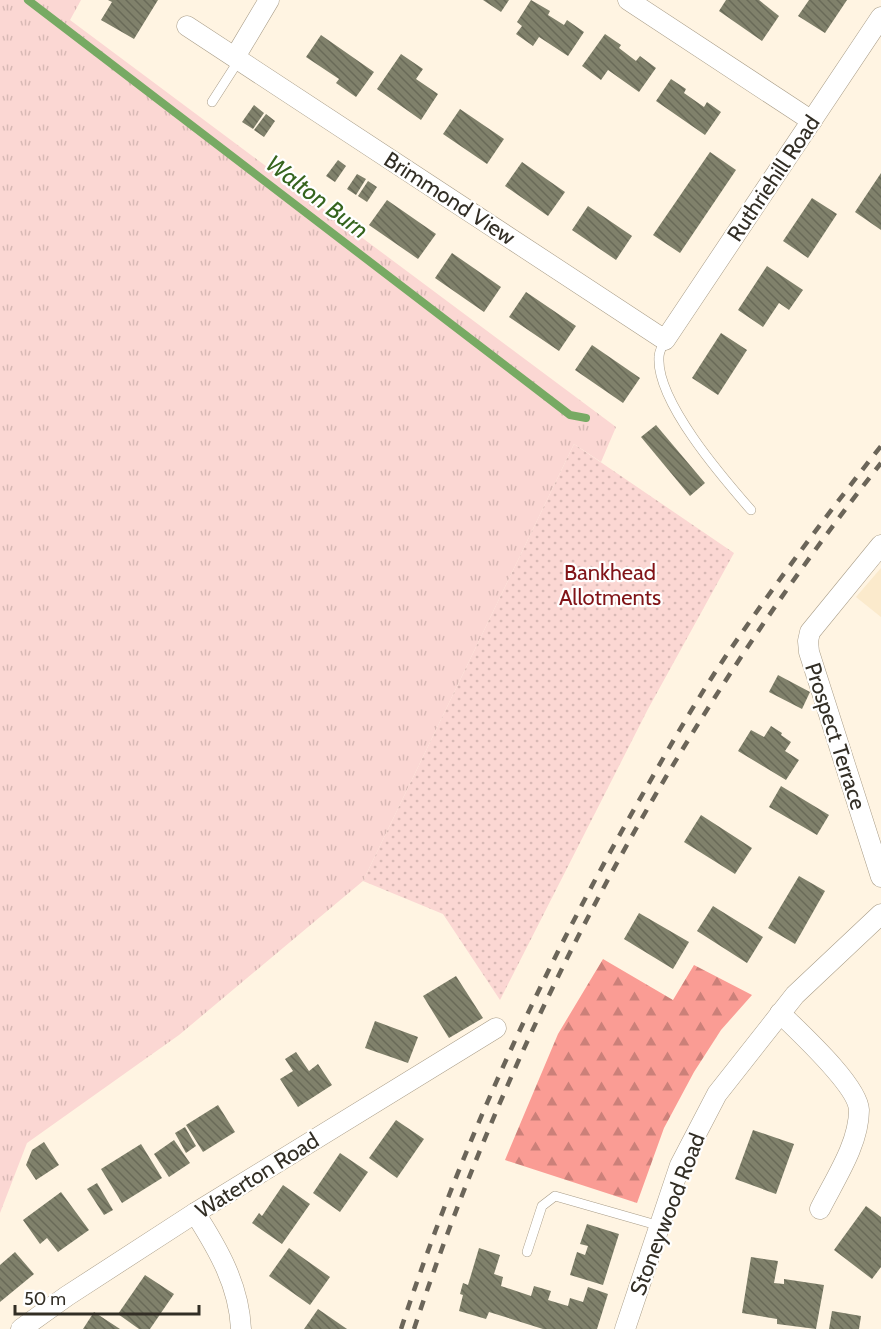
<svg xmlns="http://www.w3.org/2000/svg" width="881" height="1329" font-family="Cabin,sans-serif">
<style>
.built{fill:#fbeacc}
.grass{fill:url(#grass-tufts)}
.forest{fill:url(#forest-firs)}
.park{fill:url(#park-dots)}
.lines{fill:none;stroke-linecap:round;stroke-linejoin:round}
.stream{stroke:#77aa63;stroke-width:8}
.building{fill:url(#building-back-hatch)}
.service-casing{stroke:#a89c87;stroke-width:10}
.minor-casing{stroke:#a89c87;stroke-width:21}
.service{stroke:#fff;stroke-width:9}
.minor{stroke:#fff;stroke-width:20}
.rail{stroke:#6b6559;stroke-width:4.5;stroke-dasharray:10 10;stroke-linecap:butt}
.labels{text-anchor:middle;stroke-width:4.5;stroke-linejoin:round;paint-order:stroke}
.street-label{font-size:22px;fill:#322e25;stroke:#fff}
.park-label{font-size:22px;fill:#811418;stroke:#fff}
.water-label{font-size:24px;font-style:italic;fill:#35641d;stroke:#fff}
</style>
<defs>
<pattern id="grass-tufts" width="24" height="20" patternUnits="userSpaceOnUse" patternTransform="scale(1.5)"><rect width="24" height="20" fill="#fbd7d3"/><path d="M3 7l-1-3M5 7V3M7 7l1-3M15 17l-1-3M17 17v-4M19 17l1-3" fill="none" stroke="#d8b9b5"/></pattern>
<pattern id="forest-firs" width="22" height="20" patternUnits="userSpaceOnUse" patternTransform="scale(1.5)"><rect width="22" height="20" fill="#fa9c94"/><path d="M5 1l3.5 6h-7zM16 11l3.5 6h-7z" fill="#cb8079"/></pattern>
<pattern id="park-dots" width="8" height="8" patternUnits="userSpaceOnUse" patternTransform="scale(1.5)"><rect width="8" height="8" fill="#fbd7d3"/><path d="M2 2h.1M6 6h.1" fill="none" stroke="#d8b9b5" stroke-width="1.8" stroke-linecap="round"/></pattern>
<pattern id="building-back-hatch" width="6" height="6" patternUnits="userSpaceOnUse" patternTransform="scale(1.5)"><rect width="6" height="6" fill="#80816b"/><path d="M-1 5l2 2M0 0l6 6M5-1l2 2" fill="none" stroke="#696a58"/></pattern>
</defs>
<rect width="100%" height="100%" fill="#fff4e2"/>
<path class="built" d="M 881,568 L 881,617 L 856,597 Z"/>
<path class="grass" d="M 0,0 L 81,0 L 70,20 L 616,427 L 601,462 L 574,444 L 363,881 L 179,1035 L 27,1143 L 0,1213 Z"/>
<path class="forest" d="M 603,959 L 673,1000 L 694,965 L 752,995 L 721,1030 L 694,1072 L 664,1128 L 637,1203 L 505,1160 L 558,1034 Z"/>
<path class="park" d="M 574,444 L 734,553 L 648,709 L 500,1000 L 443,914 L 363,881 Z"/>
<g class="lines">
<path class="stream" d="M 28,0 L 570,415 L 586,418"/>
</g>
<g class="building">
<path d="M 108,0 L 158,0 L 134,39 L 101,20 L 112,2 Z"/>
<path d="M 483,0 L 509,0 L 501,12 Z"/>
<path d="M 531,0 L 550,11 L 548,15 L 564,25 L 567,20 L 584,32 L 568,56 L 539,37 L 533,46 L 516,34 L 522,26 L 517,22 Z"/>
<path d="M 726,0 L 759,0 L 779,16 L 762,41 L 719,11 Z"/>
<path d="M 809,0 L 847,0 L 825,33 L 798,16 Z"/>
<path d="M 605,34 L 621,45 L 619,48 L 636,61 L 640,56 L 656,68 L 639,92 L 608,70 L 601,80 L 582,66 Z"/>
<path d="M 321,35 L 374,72 L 356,97 L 336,83 L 339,79 L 306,57 Z"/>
<path d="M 401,54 L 423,69 L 416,79 L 438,94 L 421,120 L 377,89 Z"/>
<path d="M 671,79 L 686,89 L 684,93 L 704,107 L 707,102 L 721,112 L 705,135 L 656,101 Z"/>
<path d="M 254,105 L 264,113 L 253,129 L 242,122 Z"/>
<path d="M 460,109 L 504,139 L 487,164 L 443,134 Z"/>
<path d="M 266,114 L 275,121 L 264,137 L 254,130 Z"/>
<path d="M 710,152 L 736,170 L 680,253 L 653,235 Z"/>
<path d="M 338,160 L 346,166 L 335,182 L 326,176 Z"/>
<path d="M 522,162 L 565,192 L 548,216 L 505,186 Z"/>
<path d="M 881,173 L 881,230 L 855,212 Z"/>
<path d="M 357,174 L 366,179 L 356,195 L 347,189 Z"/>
<path d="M 368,181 L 377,187 L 367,202 L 358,196 Z"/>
<path d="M 812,198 L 837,214 L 808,258 L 783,241 Z"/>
<path d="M 387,200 L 436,234 L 418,259 L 369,225 Z"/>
<path d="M 588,206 L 632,236 L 616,260 L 572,230 Z"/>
<path d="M 452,253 L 501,287 L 484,312 L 435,278 Z"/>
<path d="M 767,266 L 803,290 L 789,310 L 779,303 L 763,327 L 738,310 Z"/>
<path d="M 526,292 L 576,326 L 559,351 L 509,317 Z"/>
<path d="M 721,333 L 747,350 L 718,395 L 692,378 Z"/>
<path d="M 592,345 L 640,378 L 623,403 L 575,370 Z"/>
<path d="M 656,425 L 705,483 L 690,496 L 641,437 Z"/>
<path d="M 778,675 L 810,692 L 802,709 L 769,692 Z"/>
<path d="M 771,726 L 782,733 L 781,735 L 791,742 L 785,751 L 799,760 L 786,780 L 738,751 L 751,730 L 764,737 Z"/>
<path d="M 781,786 L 829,815 L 817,835 L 769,807 Z"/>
<path d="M 701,815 L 752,848 L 735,874 L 684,842 Z"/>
<path d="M 799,876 L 825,891 L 795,944 L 768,928 Z"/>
<path d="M 713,906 L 763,937 L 747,963 L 697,931 Z"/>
<path d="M 639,913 L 689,942 L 673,969 L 624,939 Z"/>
<path d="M 456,976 L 483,1018 L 449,1038 L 423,996 Z"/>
<path d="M 375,1021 L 418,1037 L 408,1063 L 365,1048 Z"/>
<path d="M 296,1052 L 309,1071 L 318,1064 L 332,1085 L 298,1107 L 280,1079 L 293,1071 L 285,1059 Z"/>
<path d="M 218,1105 L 235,1132 L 203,1152 L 186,1125 Z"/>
<path d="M 396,1120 L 424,1139 L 397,1178 L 369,1158 Z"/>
<path d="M 185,1127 L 196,1146 L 186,1153 L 175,1133 Z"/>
<path d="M 753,1130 L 794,1144 L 776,1194 L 735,1179 Z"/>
<path d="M 174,1140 L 190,1163 L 169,1177 L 154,1154 Z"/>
<path d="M 44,1142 L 59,1165 L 36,1180 L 26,1165 L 32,1150 Z"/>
<path d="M 141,1144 L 162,1178 L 122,1203 L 101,1169 Z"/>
<path d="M 340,1153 L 368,1172 L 340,1212 L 313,1193 Z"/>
<path d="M 97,1183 L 113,1210 L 104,1215 L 87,1189 Z"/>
<path d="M 283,1185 L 310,1204 L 282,1244 L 252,1223 L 259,1213 L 262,1216 Z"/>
<path d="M 61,1192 L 89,1230 L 58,1252 L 47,1238 L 40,1244 L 23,1220 Z"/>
<path d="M 866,1206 L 881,1217 L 881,1267 L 872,1279 L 834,1250 Z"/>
<path d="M 587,1224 L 619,1234 L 603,1285 L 570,1275 L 577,1252 L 585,1255 L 588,1246 L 580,1244 Z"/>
<path d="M 289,1248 L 330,1277 L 310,1305 L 269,1276 Z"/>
<path d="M 479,1248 L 500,1255 L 494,1274 L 503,1277 L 501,1286 L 531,1296 L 534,1286 L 551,1291 L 548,1300 L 568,1306 L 570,1298 L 583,1302 L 588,1287 L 608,1294 L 597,1329 L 543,1329 L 489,1312 L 486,1319 L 459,1311 L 463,1295 L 460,1294 L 463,1283 L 468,1285 Z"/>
<path d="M 15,1252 L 34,1274 L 0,1302 L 0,1265 Z"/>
<path d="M 751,1257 L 778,1261 L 774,1283 L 784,1284 L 784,1279 L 824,1285 L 816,1329 L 777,1324 L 777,1319 L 742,1313 Z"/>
<path d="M 145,1275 L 174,1294 L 150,1329 L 139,1329 L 118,1314 Z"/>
<path d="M 318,1309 L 347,1329 L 304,1329 Z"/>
<path d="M 832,1311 L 861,1316 L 859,1329 L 829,1329 Z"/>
<path d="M 94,1312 L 120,1329 L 83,1329 Z"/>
</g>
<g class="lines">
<g class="service-casing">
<g id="service">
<path d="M 212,102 L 239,60"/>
<path d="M 665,340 C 663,345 659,351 659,357 C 656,401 723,478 751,510"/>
<path d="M 527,1252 L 542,1206 L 555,1196 L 660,1226"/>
</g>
</g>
<g class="minor-casing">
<g id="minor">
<path d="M 628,0 L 812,121"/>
<path d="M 187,26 L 665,340 L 881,17"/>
<path d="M 235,57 L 269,0"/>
<path d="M 881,545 L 810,632 L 808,641 L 809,652 L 881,877"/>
<path d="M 780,1013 C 798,1031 858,1085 859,1110 C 859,1144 835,1179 820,1209"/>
<path d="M 195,1213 C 218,1249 239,1285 241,1329"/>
<path d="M 21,1329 L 67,1296 L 195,1213 L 496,1028"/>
<path d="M 625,1329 L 680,1165 L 717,1094 L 795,995 L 881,914"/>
</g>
</g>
<use href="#service" class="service"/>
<use href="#minor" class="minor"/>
<g class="rail">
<path d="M 401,1329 C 459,1152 537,982 628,820 C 661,762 693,704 730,650 C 778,580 829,512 881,446"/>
<path d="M 414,1329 C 517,1017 678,721 881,463"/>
</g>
</g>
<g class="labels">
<g class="street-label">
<text transform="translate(773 178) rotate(-56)" y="8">Ruthriehill Road</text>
<text transform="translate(450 198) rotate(33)" y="8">Brimmond View</text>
<text transform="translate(836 736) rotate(72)" y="8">Prospect Terrace</text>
<text transform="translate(257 1175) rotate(-32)" y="8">Waterton Road</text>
<text transform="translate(667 1214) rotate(-69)" y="8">Stoneywood Road</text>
</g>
<g class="park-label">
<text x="610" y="580">Bankhead<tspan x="610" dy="25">Allotments</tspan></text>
</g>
<g class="water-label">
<text transform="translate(317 197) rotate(37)" y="8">Walton Burn</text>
</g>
</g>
<path d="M15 1305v9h184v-9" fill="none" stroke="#322e25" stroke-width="3"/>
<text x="24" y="1305" font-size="18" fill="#322e25" stroke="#ffffff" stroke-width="4.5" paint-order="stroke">50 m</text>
</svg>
